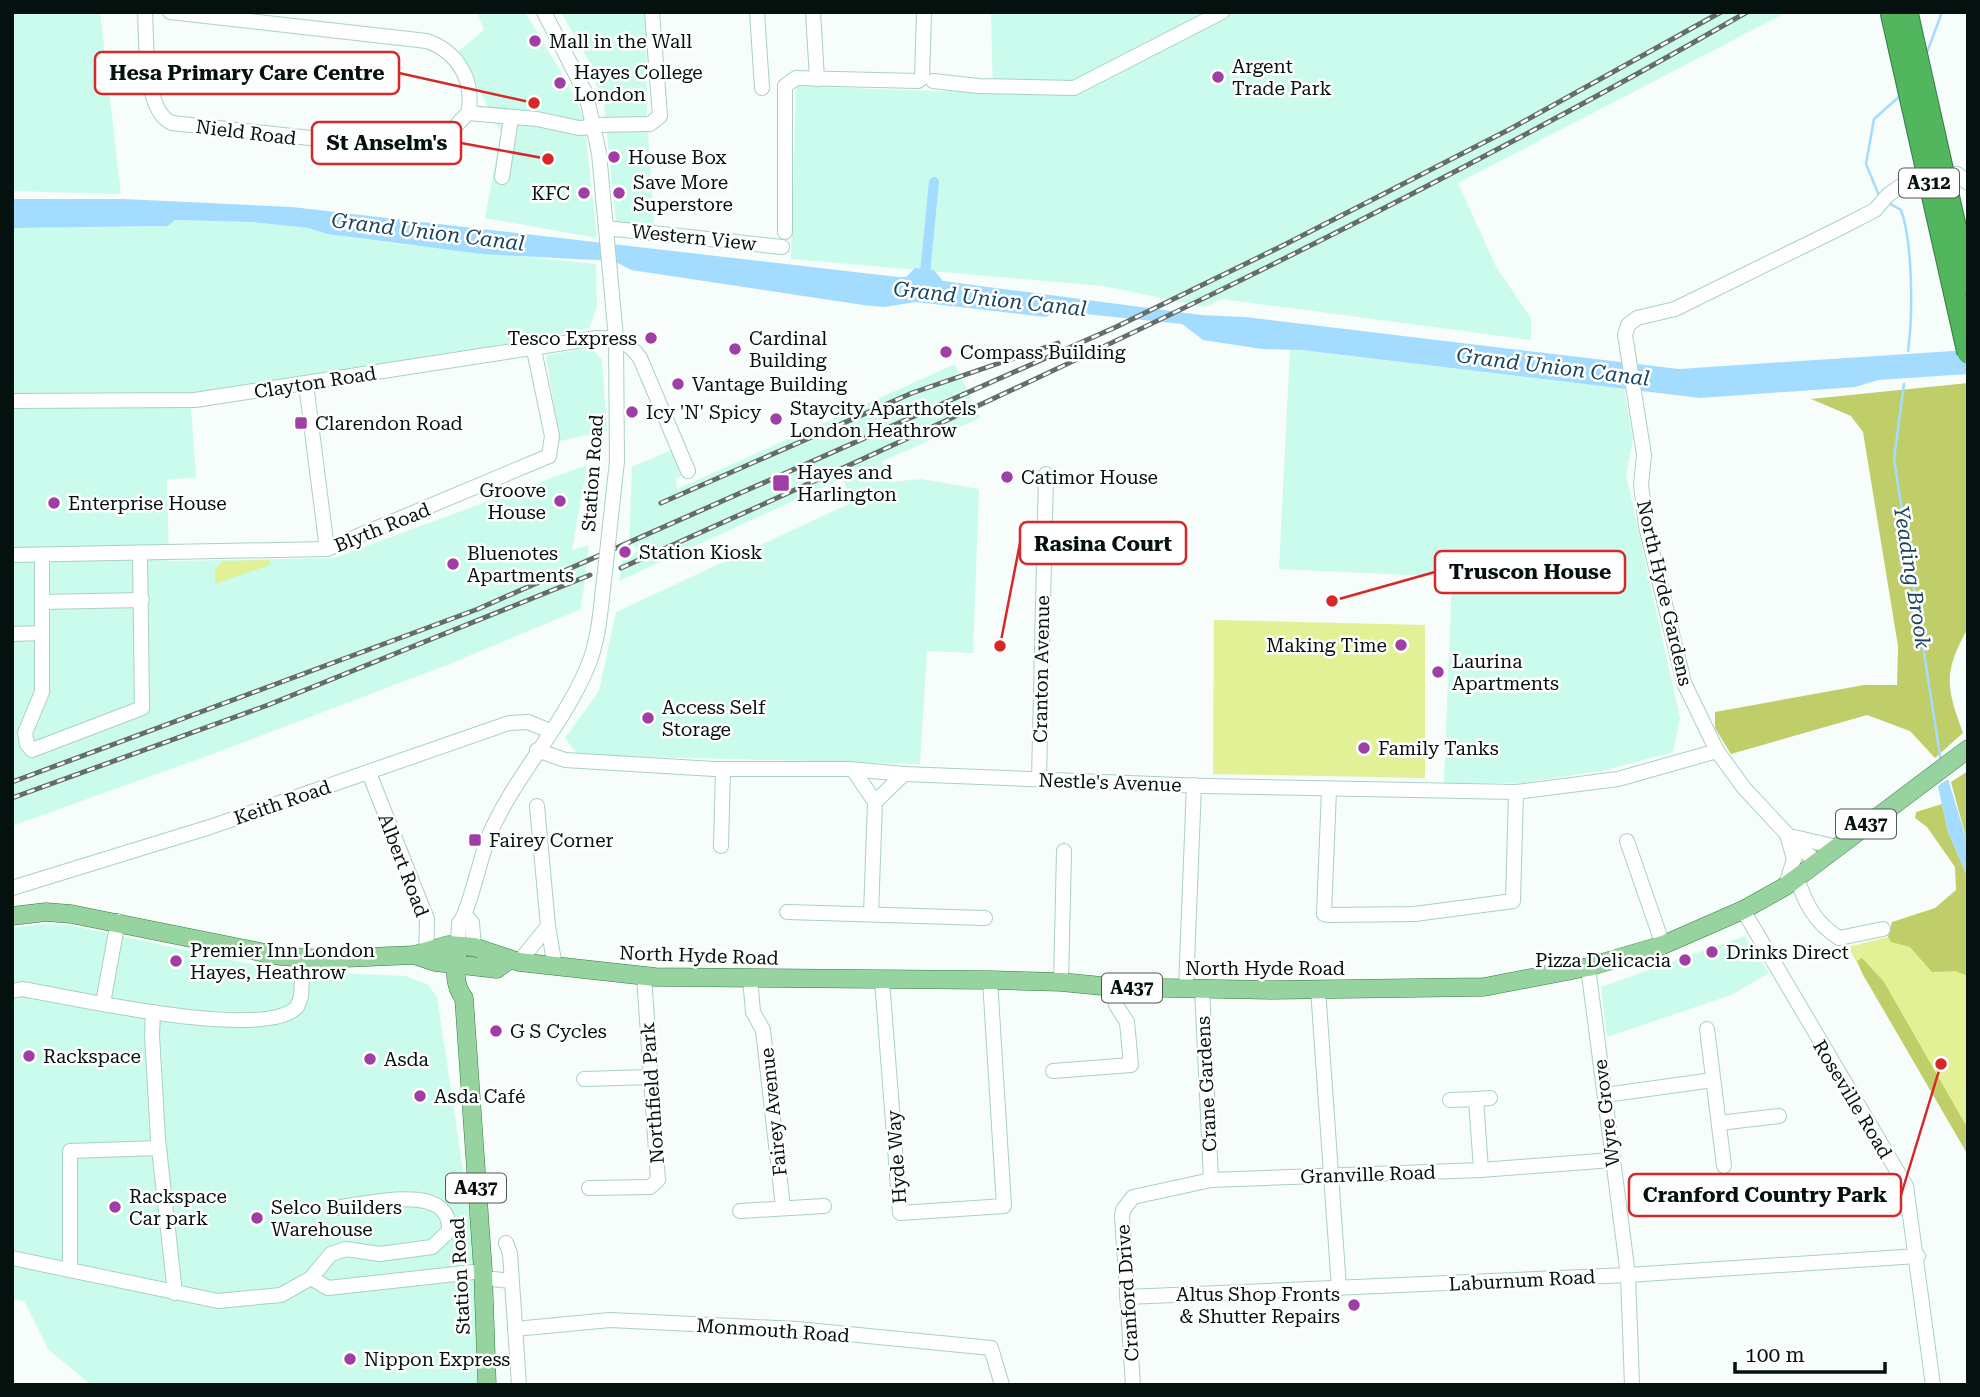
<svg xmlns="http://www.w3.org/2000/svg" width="1980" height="1397" font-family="'Roboto Serif',serif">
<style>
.built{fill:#cbfbed}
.green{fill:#e2f096}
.forest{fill:#bfce69}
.water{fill:#a3dcff}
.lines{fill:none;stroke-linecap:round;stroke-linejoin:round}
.stream{stroke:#a3dcff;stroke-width:2.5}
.canal{stroke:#a3dcff;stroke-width:10}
.minor-casing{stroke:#aad0c5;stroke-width:16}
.major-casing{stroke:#377c42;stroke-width:19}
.minor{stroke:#fff;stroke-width:14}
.major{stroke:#97d39e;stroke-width:18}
.rail-casing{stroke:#636e6b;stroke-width:5}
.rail{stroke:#fff;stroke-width:2.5;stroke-dasharray:8;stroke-linecap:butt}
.minor-bridge-casing{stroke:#aad0c5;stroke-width:16;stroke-linecap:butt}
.highway-bridge-casing{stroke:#377c42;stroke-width:23;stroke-linecap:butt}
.minor-bridge{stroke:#fff;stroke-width:14}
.highway-bridge{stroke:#52b65e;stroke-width:21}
.poi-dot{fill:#9f3ea5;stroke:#fff;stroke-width:2.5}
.labels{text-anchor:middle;stroke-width:5;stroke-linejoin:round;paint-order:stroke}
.shield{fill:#fff;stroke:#4f5856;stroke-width:2}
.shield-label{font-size:18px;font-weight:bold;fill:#04110e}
.poi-label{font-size:19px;fill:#04110e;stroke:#fff;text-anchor:start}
.street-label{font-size:19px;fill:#04110e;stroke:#fff}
.water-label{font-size:21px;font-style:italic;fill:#19455c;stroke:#fff}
.leader{fill:none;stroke:#d62828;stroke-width:2.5}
.callout-dot{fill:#d62828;stroke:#fff;stroke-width:2.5}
.callout{fill:#fff;stroke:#d62828;stroke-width:2.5}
.callout-label{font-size:21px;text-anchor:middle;font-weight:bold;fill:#04110e}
</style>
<rect width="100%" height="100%" fill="#f6fdfb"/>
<g class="built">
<path d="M 12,12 L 100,12 L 121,194 L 12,191 Z"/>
<path d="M 477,12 L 525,12 L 570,87 L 584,120 L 597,238 L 485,218 L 501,132 L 459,51 L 484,30 Z"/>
<path d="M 561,12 L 646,12 L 647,115 L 654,226 L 616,222 L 603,95 L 595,83 L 593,68 Z"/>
<path d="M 991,12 L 1787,12 L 1458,183 L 1496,267 L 1531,318 L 1531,340 L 1222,299 L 1205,307 L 1104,286 L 791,259 L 796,86 L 993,93 Z"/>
<path d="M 175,220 L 252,222 L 308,228 L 327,234 L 398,244 L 596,264 L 597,308 L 589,328 L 232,396 L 190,395 L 196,477 L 167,480 L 169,561 L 334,558 L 587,465 L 572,550 L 589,545 L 581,609 L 447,665 L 207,756 L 12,826 L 12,228 L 168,226 Z"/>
<path d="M 591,348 L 602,360 L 607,431 L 559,441 L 546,355 Z"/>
<path d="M 1290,349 L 1624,389 L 1633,439 L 1626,475 L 1680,718 L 1673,752 L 1606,770 L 1523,783 L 1444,783 L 1452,577 L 1279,569 Z"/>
<path d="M 955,364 L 980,418 L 881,462 L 891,482 L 921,479 L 979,489 L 973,653 L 927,651 L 920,764 L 578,755 L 565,738 L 599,691 L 616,612 L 851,503 L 843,478 L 619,581 L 622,560 L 638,551 L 635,546 L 629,545 L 632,467 L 674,449 L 685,474 L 676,478 L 677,489 Z"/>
<path d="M 45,924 L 69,925 L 283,971 L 406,976 L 428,985 L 437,997 L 477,1263 L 480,1385 L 91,1385 L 48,1349 L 24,1301 L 12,1299 L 12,928 Z"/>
<path d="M 1745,936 L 1769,973 L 1731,995 L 1607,1037 L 1601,987 Z"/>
</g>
<g class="green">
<path d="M 270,560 L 270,565 L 215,584 L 215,569 L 223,561 Z"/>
<path d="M 1214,620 L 1425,625 L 1425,778 L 1213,774 Z"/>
<path d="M 1968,917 L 1968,1155 L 1848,947 Z"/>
</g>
<g class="forest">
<path d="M 1968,383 L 1968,628 C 1943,673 1946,686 1963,733 L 1935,758 L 1910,731 L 1867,715 L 1731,754 L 1715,728 L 1715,712 L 1864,685 L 1897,685 L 1898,646 L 1863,432 L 1851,416 L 1811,399 Z"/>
<path d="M 1968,771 L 1968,845 L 1951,782 Z"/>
<path d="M 1942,804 L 1948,832 L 1968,878 L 1968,976 L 1955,971 L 1932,972 L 1910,947 L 1891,942 L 1888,937 L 1892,922 L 1935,908 L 1956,890 L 1955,867 L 1927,827 L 1915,818 L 1916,812 Z"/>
<path d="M 1862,958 L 1884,982 L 1968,1129 L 1968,1155 L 1862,973 L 1857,961 Z"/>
</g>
<g class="water">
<path d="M 12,199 L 123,199 L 292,207 L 898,277 L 906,277 L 915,268 L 934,270 L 943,281 L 1201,315 L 1245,317 L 1679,369 L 1968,350 L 1968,374 L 1878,380 L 1855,387 L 1700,398 L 1301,350 L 1262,349 L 1203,340 L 1182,324 L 1056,311 L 1046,317 L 916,302 L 884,307 L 863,305 L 631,270 L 614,261 L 482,254 L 327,234 L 308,228 L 252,222 L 175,220 L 168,226 L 12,228 Z"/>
<path d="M 1948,779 L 1968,845 L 1968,878 L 1948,832 L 1938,786 Z"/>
</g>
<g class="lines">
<g class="stream">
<path d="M 1926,55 L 1942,12"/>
<path d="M 1880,198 L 1866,164 L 1874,119 L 1901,95"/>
<path d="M 1889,203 L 1901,210 C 1913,243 1913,316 1908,351"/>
<path d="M 1904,384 L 1894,459 L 1941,762"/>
</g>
<path class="canal" d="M 924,283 L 934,182"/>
<g class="minor-casing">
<g id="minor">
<path d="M 145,12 C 147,40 143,111 172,123 L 412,149 L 442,140 L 468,113 C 475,81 458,52 427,41 L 170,12"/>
<path d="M 544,12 L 586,94 L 599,153 L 616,338 L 617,461 L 608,544"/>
<path d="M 757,12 L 762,88"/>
<path d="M 813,12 L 817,79"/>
<path d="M 933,81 L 978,86 L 1074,88 L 1222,12"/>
<path d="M 468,113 L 537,119 L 579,128 L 595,127"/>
<path d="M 595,125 L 650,124 L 660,116 L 652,12"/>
<path d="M 502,177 L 511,119"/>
<path d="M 606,228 L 782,247"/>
<path d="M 785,232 L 785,86 L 796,78 L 918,81 L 922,78 L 924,12"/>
<path d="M 306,384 L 327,549"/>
<path d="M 12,401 L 195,400 L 597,338 C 616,337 629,342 640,358 L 688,471"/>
<path d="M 12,555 L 327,549 L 549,456 L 552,436 L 534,350"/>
<path d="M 42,555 L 42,692 L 25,733 L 27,744 L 32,750 L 142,708 L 140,553"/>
<path d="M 42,602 L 142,600"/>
<path d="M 12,634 L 42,633"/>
<path d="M 537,750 L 565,760 L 714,769 L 850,769 L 904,774 L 1204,786 L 1516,792 L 1618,779 L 1717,751"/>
<path d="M 854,771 L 875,802 L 871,914"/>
<path d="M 369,773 L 427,919 L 426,959"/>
<path d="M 1039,779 L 1046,474"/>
<path d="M 1329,790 L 1324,914 L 1330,915 L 1415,914 L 1513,901 L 1516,792"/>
<path d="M 875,802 L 904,774"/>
<path d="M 537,806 L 548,926 L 555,967"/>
<path d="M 1794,837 L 1837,847"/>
<path d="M 1627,841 L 1663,945"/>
<path d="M 721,846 L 723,769"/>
<path d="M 1817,862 L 1799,847 L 1744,788 L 1717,751 L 1684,683 L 1646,526 L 1641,485 L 1644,455 L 1625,335 L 1628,325 L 1637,318 L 1675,309 L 1840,228 L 1875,210 L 1888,195 L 1908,181 L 1957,174 L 1968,183"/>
<path d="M 1797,878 C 1805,903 1815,923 1839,938 L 1883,929"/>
<path d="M 1786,885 L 1794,859 L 1788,838"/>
<path d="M 12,888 L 210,827 L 509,723 L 528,722 L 550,731"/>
<path d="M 1743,910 L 1906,1186 L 1933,1385"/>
<path d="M 787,912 L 985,918"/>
<path d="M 466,916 L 472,923 L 474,947"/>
<path d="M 458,946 L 459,923 C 468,915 481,856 488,838 C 514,776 562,728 587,668 C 598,643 600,616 603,589"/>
<path d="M 519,962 L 548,926"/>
<path d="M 1588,967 L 1628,1275 L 1632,1385"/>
<path d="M 750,978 L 753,1012 L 763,1030 L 783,1207"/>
<path d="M 882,980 L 900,1213 L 1004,1206 L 990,980"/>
<path d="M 1061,982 L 1064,851"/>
<path d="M 1186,988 L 1194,785"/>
<path d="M 1202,988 L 1211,1180"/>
<path d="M 1318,989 L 1339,1288"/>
<path d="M 12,991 L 22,989 C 71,997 264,1042 297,1007 L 301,997 L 303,958"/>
<path d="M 103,1003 L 118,921"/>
<path d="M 153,1012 L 152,1035 L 158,1139 L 175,1293"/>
<path d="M 1707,1029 L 1724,1166"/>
<path d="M 1053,1071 L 1131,1065 L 1127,1022 L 1116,1005 L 1112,987"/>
<path d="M 584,1079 L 650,1077"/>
<path d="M 1605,1095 L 1713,1080"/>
<path d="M 1476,1099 L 1490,1098"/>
<path d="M 1450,1100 L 1476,1099 L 1481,1170"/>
<path d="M 1719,1123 L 1779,1116"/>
<path d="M 589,1188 L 650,1187 L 658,1180 L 644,976"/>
<path d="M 740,1211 L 824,1206"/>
<path d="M 506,1243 L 510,1253 L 519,1385"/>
<path d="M 12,1258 L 218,1301 L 281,1295 L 311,1278 L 331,1254 L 346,1249 L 380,1254 L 432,1247 L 449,1231 C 452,1180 365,1205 334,1208"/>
<path d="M 70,1268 L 70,1151 L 159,1148"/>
<path d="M 311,1278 L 328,1288 L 483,1271"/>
<path d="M 483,1278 L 511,1281"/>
<path d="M 1127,1297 L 1628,1275 L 1918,1256"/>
<path d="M 515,1329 L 610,1320 L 797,1329 L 991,1348 L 1002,1385"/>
<path d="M 1133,1385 L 1122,1216 L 1123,1210 L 1133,1197 L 1211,1180 L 1481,1170 L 1612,1160"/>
</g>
</g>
<g class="major-casing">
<g id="major">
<path d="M 12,916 L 46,912 L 71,914 L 280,956 L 322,959 L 414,955 L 448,945 L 474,947 L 519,962 L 655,977 L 990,980 L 1061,982 L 1112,987 L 1272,990 L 1484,987 L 1588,967 L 1663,945 L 1743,910 L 1786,886 L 1968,749"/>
<path d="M 458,946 C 456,964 452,983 464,998 L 483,1271 L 487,1385"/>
<path d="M 414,955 L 435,962 L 497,969 L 509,960"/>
</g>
</g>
<use href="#minor" class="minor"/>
<use href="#major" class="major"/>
<g class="rail-casing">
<g id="rail">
<path d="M 661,503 L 912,393 L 1058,343"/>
<path d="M 621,568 C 1003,398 1383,221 1747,12"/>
<path d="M 12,782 L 478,609 L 1116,327 L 1282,246 L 1512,128 L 1721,12"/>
<path d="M 12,798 L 268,705 L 590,575"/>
</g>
</g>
<use href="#rail" class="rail"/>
<g class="minor-bridge-casing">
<path id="minor-bridge" d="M 603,589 L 608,544"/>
</g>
<g class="highway-bridge-casing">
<g id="highway-bridge">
<path d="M 1891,12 L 1968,353"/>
<path d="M 1907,12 L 1968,283"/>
</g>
</g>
<use href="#minor-bridge" class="minor-bridge"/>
<use href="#highway-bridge" class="highway-bridge"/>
</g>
<g class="poi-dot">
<circle cx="535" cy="41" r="7"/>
<circle cx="1218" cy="77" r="7"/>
<circle cx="560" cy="83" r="7"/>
<circle cx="614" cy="157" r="7"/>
<circle cx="584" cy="193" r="7"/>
<circle cx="619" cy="193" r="7"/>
<circle cx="651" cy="338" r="7"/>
<circle cx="735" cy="349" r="7"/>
<circle cx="946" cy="352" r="7"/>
<circle cx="678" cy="384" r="7"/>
<circle cx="632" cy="412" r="7"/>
<circle cx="776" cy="419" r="7"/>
<rect x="294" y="416" width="14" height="14" rx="3.5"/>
<circle cx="1007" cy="477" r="7"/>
<rect x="772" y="474" width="18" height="18" rx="3.5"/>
<circle cx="560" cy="501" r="7"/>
<circle cx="54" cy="503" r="7"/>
<circle cx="625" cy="552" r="7"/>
<circle cx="453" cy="564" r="7"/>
<circle cx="1401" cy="645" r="7"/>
<circle cx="1438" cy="672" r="7"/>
<circle cx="648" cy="718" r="7"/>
<circle cx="1364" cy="748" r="7"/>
<rect x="468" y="833" width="14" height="14" rx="3.5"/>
<circle cx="1712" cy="952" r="7"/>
<circle cx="1685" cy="960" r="7"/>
<circle cx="176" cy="961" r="7"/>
<circle cx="496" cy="1031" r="7"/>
<circle cx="29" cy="1056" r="7"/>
<circle cx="370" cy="1059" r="7"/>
<circle cx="420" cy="1096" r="7"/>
<circle cx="115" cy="1207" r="7"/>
<circle cx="257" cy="1218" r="7"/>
<circle cx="1354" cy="1305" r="7"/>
<circle cx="350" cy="1359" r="7"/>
</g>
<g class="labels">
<g class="shield">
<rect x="1899" y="168.5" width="60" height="29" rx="5"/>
<rect x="1836" y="809.5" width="60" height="29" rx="5"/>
<rect x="1102" y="973.5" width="60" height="29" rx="5"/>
<rect x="446" y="1173.5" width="60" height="29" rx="5"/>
</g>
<g class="shield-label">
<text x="1929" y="189">A312</text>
<text x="1866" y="830">A437</text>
<text x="1132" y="994">A437</text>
<text x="476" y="1194">A437</text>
</g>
<g class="poi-label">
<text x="549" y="48">Mall in the Wall</text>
<text x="1232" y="73">Argent<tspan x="1232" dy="22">Trade Park</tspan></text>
<text x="574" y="79">Hayes College<tspan x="574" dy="22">London</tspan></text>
<text x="628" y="164">House Box</text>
<text x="633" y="189">Save More<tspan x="633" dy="22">Superstore</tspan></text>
<text x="570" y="200" text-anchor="end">KFC</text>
<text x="637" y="345" text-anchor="end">Tesco Express</text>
<text x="749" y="345">Cardinal<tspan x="749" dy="22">Building</tspan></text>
<text x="960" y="359">Compass Building</text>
<text x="692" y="391">Vantage Building</text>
<text x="790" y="415">Staycity Aparthotels<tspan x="790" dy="22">London Heathrow</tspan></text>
<text x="646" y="419">Icy 'N' Spicy</text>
<text x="315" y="430">Clarendon Road</text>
<text x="797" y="479">Hayes and<tspan x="797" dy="22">Harlington</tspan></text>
<text x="1021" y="484">Catimor House</text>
<text x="546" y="497" text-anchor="end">Groove<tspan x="546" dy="22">House</tspan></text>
<text x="68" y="510">Enterprise House</text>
<text x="639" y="559">Station Kiosk</text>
<text x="467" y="560">Bluenotes<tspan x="467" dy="22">Apartments</tspan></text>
<text x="1387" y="652" text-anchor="end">Making Time</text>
<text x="1452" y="668">Laurina<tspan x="1452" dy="22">Apartments</tspan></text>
<text x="662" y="714">Access Self<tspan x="662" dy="22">Storage</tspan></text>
<text x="1378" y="755">Family Tanks</text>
<text x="489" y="847">Fairey Corner</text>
<text x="190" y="957">Premier Inn London<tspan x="190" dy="22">Hayes, Heathrow</tspan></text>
<text x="1726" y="959">Drinks Direct</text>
<text x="1671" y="967" text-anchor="end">Pizza Delicacia</text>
<text x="510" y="1038">G S Cycles</text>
<text x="43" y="1063">Rackspace</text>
<text x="384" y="1066">Asda</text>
<text x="434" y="1103">Asda Café</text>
<text x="129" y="1203">Rackspace<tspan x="129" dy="22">Car park</tspan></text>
<text x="271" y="1214">Selco Builders<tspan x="271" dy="22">Warehouse</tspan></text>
<text x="1340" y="1301" text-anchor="end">Altus Shop Fronts<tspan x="1340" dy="22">&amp; Shutter Repairs</tspan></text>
<text x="364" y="1366">Nippon Express</text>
</g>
<g class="street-label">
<text transform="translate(246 132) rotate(7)" y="7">Nield Road</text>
<text transform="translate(694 237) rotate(6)" y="7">Western View</text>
<text transform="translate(315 382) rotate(-9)" y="7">Clayton Road</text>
<text transform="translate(592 473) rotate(-86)" y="7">Station Road</text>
<text transform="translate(382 527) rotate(-22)" y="7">Blyth Road</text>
<text transform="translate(1665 593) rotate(77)" y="7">North Hyde Gardens</text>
<text transform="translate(1041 669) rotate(-89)" y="7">Cranton Avenue</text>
<text transform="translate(1110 782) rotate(2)" y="7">Nestle's Avenue</text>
<text transform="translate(282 802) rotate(-19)" y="7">Keith Road</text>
<text transform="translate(404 865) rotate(69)" y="7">Albert Road</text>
<text transform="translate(699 955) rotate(2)" y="7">North Hyde Road</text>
<text x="1265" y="975">North Hyde Road</text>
<text transform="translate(1206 1084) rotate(-93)" y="7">Crane Gardens</text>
<text transform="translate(652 1093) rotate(-94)" y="7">Northfield Park</text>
<text transform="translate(1853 1099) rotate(59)" y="7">Roseville Road</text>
<text transform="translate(773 1112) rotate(-96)" y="7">Fairey Avenue</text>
<text transform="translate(1606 1113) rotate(-97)" y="7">Wyre Grove</text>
<text transform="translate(896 1157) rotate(-94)" y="7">Hyde Way</text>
<text transform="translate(1368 1174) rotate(-2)" y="7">Granville Road</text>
<text transform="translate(460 1276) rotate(-93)" y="7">Station Road</text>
<text transform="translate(1522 1280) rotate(-3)" y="7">Laburnum Road</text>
<text transform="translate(1127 1293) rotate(-94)" y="7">Cranford Drive</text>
<text transform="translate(773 1330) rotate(4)" y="7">Monmouth Road</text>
</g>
<g class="water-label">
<text transform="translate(428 232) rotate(7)" y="7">Grand Union Canal</text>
<text transform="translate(990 299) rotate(6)" y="7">Grand Union Canal</text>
<text transform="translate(1553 367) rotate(7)" y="7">Grand Union Canal</text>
<text transform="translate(1912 577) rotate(81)" y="7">Yeading Brook</text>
</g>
</g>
<path class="leader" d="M534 103L399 73M548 159L461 143M1000 646L1020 543M1332 601L1435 572M1941 1064L1901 1195"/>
<g class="callout-dot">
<circle cx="534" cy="103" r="7"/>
<circle cx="548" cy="159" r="7"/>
<circle cx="1000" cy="646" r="7"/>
<circle cx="1332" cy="601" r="7"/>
<circle cx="1941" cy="1064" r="7"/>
</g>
<g class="callout">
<rect x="95" y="52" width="304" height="42" rx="7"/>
<rect x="312" y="122" width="149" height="42" rx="7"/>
<rect x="1020" y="522" width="166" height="42" rx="7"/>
<rect x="1435" y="551" width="190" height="42" rx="7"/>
<rect x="1629" y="1174" width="272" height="42" rx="7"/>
</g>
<g class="callout-label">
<text x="247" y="80">Hesa Primary Care Centre</text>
<text x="387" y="150">St Anselm's</text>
<text x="1103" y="551">Rasina Court</text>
<text x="1530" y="579">Truscon House</text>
<text x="1765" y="1202">Cranford Country Park</text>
</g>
<rect width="1980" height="1397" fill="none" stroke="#04110e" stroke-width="28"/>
<path d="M1735 1362v10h150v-10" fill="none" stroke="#04110e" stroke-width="3.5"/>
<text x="1745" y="1362" font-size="21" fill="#04110e" stroke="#ffffff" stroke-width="5" paint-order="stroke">100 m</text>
</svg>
